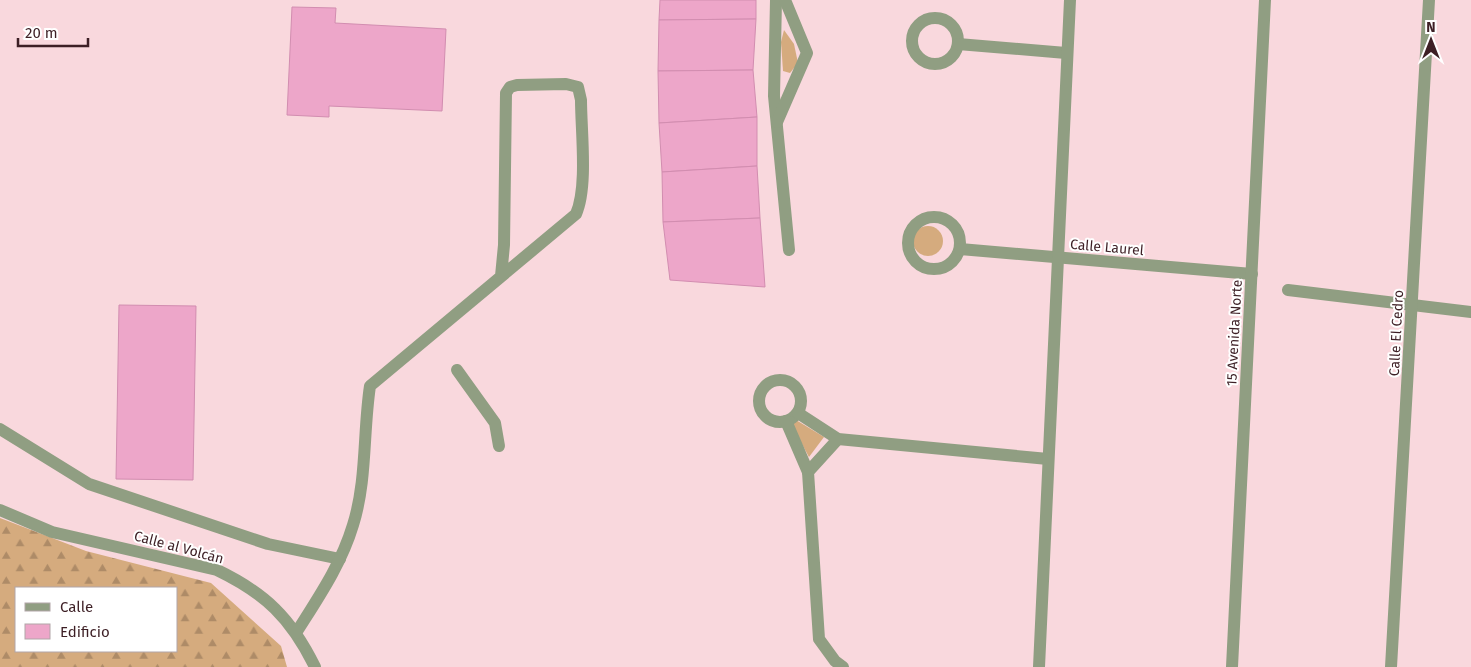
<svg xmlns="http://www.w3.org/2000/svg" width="1471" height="667" font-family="'Fira Sans',sans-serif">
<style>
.grass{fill:#d5ab7e}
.forest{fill:url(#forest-firs);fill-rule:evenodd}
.building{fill:#eda6c9;stroke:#d28db0}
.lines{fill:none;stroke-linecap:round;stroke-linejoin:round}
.minor{stroke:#909e82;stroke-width:12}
.labels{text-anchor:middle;stroke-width:4;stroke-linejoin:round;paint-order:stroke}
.street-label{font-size:14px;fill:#3d1f25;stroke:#fff}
</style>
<defs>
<pattern id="forest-firs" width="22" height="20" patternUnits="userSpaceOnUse" patternTransform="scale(1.25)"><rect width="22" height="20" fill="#d5ab7e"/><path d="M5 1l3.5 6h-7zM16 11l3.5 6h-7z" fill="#ae8b67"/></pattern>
</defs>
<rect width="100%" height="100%" fill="#f9d8dd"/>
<g class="grass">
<path d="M 784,30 L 794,44 L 798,63 L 790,73 L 783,71 L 781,42 Z"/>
<circle cx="928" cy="241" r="15"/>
<path d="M 796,420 L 824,437 L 809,457 L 790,422 Z"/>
</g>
<path class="forest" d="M 0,518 L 86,551 L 211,583 L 281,646 L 287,667 L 0,667 ZM 16,588 L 176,588 L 176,651 L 16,651 Z"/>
<g class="building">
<path d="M 660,0 L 756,0 L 756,19 L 659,20 Z"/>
<path d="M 292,7 L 336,8 L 335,23 L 446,29 L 442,111 L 329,106 L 329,117 L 287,115 Z"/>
<path d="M 756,19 L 753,70 L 658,71 L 659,20 Z"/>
<path d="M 753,70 L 757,117 L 659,123 L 658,71 Z"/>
<path d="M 757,117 L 757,166 L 662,172 L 659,123 Z"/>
<path d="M 757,166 L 760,218 L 663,222 L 662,172 Z"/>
<path d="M 760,218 L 765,287 L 670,280 L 663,222 Z"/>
<path d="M 119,305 L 196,306 L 193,480 L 116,479 Z"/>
</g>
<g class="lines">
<g class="minor">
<path d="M 776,0 L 774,96 L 789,250"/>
<circle cx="935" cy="41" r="23"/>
<path d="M 958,44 L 1066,53"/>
<path d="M 777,122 L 807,53 L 785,0"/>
<circle cx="934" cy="243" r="26"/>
<path d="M 960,249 L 1252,274"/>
<path d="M 1288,290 L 1471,312"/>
<path d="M 457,370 L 495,423 L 499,446"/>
<circle cx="780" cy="401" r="21"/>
<path d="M 798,413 L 838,439 L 1048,459"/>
<path d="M 786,421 L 808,472"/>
<path d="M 0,429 L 89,484 L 268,544 L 340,559"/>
<path d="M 838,439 L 808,472 L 819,639 L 835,661 L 843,667"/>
<path d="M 0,510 L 52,532 L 217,570 C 265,593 291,618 315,667"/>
<path d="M 296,633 C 318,598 341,565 353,525 C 367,481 363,432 370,386 L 576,214 C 588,187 581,131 581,100 L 578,87 L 566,84 L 517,85 L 510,87 L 506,93 L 504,245 L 501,276"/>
<path d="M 1039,667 L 1070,0"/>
<path d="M 1232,667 L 1265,0"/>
<path d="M 1391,667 L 1429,0"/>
</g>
</g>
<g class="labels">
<g class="street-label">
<text transform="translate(1107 247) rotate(5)" y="5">Calle Laurel</text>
<text transform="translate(1234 333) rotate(-87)" y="5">15 Avenida Norte</text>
<text transform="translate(1396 333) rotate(-87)" y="5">Calle El Cedro</text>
<text transform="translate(179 547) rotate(15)" y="5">Calle al Volcán</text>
</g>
</g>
<rect x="15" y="587" width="162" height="65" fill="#ffffff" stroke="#b1a5a8"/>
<rect x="25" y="603" width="25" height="8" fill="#909e82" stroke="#b1a5a8"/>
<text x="60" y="612" font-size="15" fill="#3d1f25">Calle</text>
<rect x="25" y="624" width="25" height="15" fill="#eda6c9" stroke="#b1a5a8"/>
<text x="60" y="637" font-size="15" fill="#3d1f25">Edificio</text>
<g transform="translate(1431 40)" stroke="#ffffff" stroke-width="4" paint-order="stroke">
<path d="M0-4L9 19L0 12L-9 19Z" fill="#3d1f25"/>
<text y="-8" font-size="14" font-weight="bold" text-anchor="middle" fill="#3d1f25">N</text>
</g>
<path d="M18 38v8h70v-8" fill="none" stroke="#3d1f25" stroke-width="2.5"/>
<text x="25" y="38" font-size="15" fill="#3d1f25" stroke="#ffffff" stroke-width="4" paint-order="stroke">20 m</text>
</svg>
